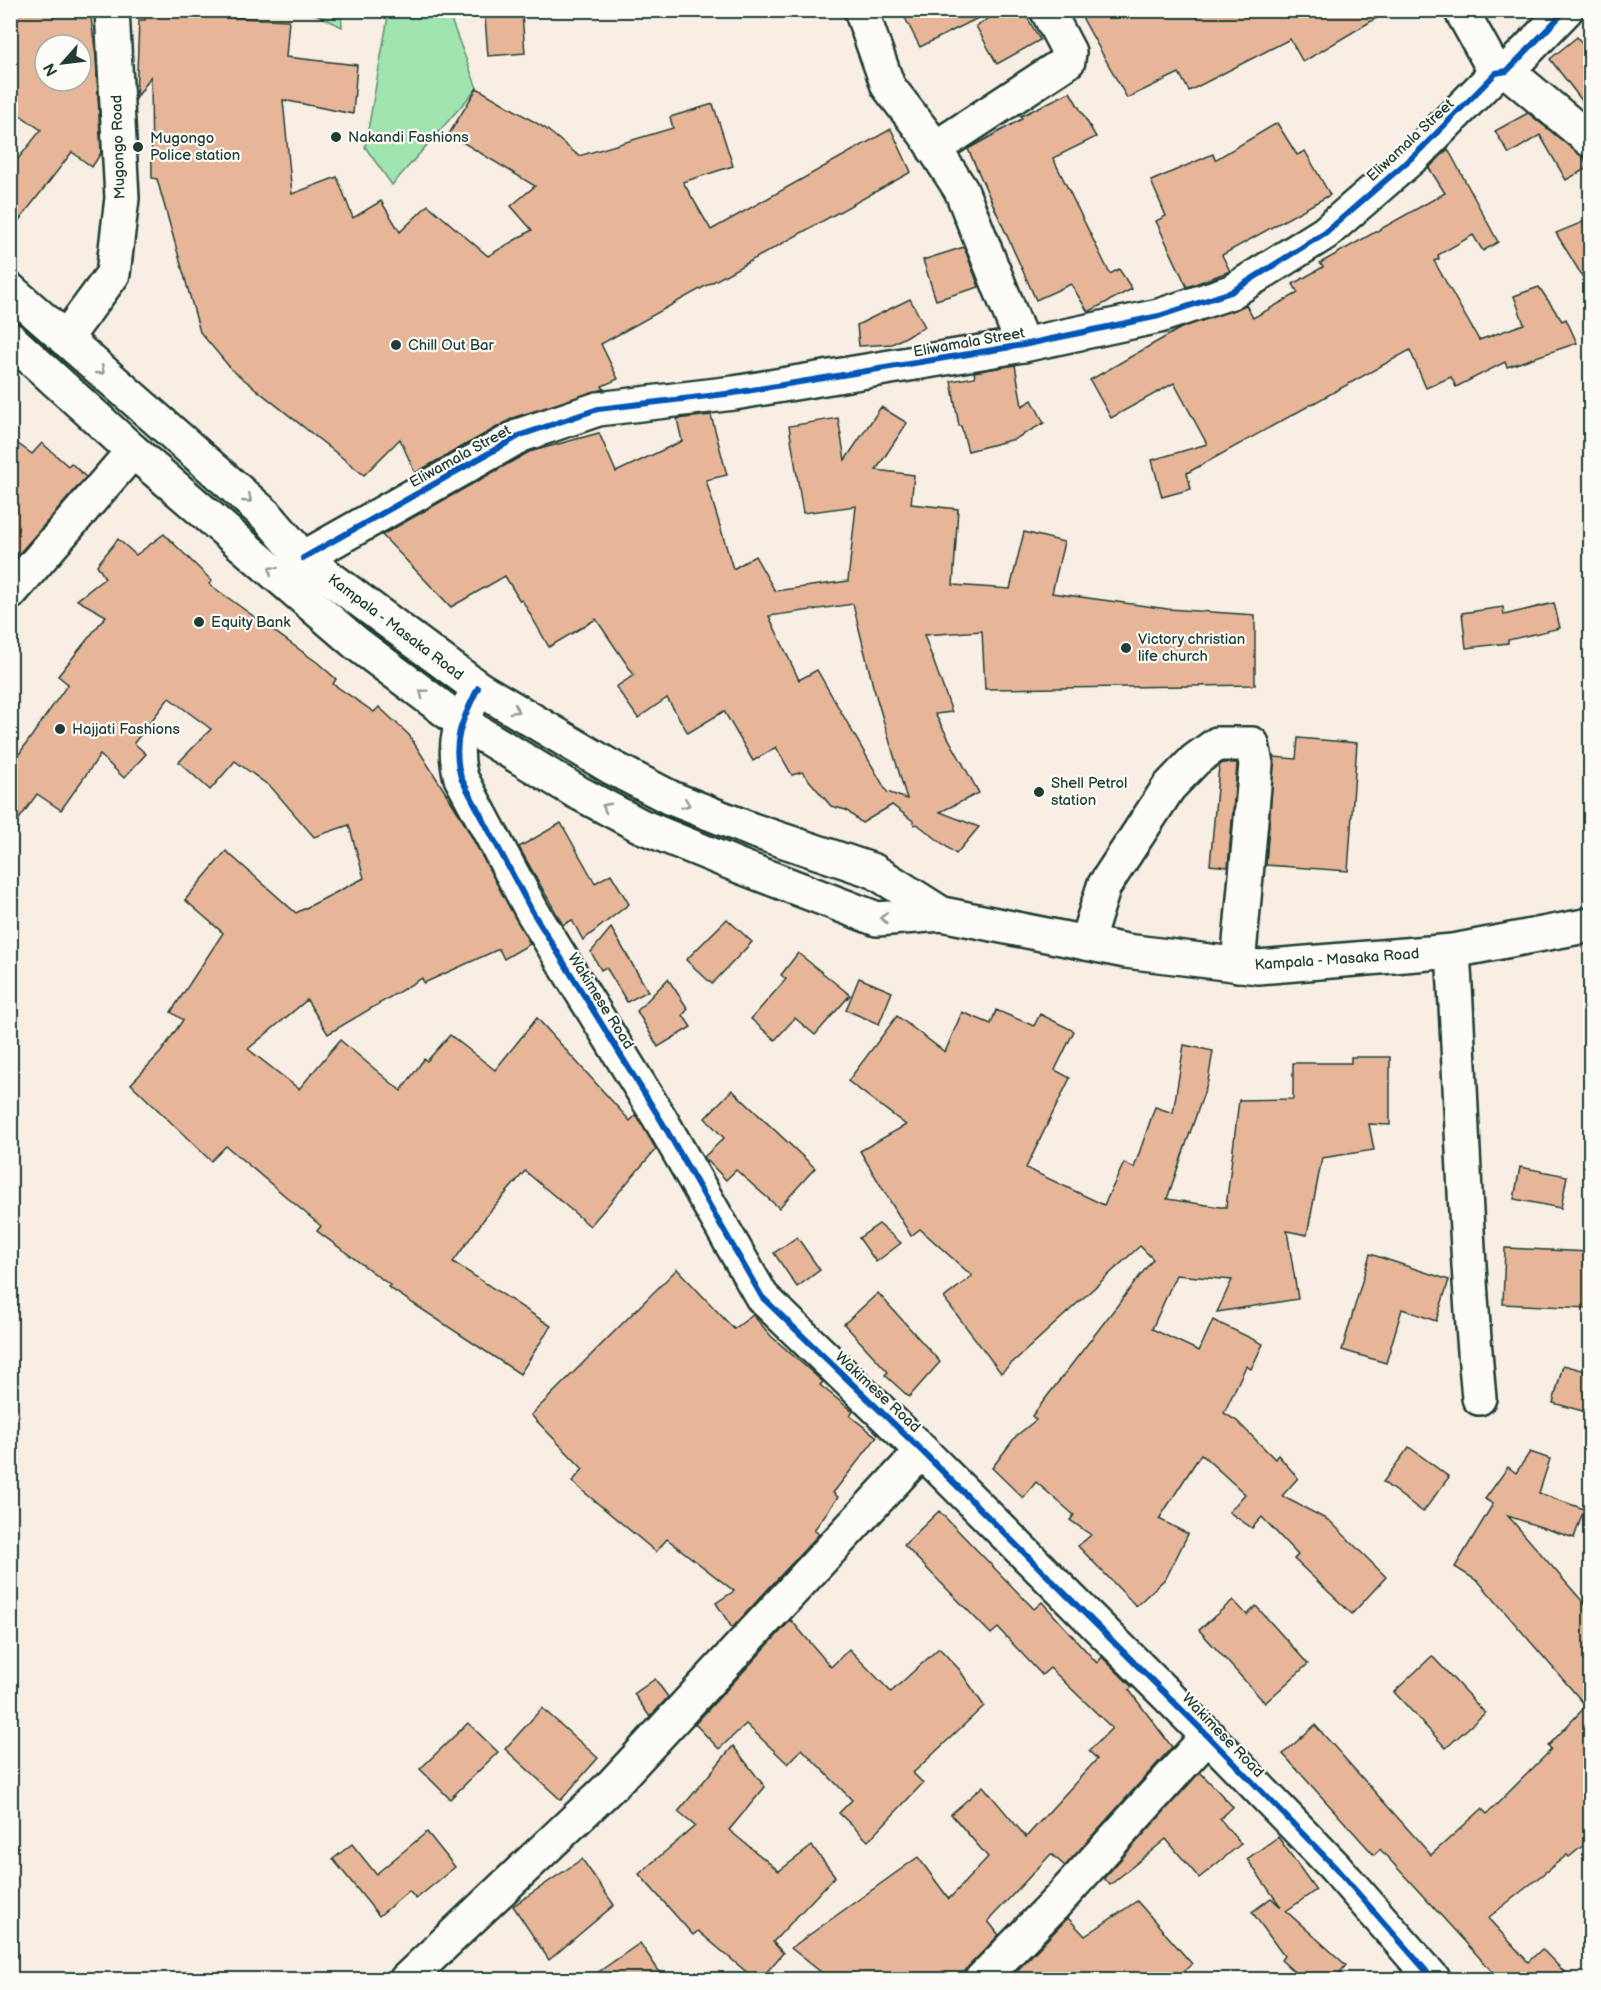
<svg xmlns="http://www.w3.org/2000/svg" width="1601" height="1990" font-family="'Balsamiq Sans',sans-serif">
<style>
.green{fill:#a0e4af;stroke:#609072;stroke-width:1.5}
.building{fill:#e7b699;stroke:#1f3d34;stroke-width:1.5;fill-rule:evenodd}
.lines{fill:none;stroke-linecap:round;stroke-linejoin:round}
.minor-casing{stroke:#1f3d34;stroke-width:38}
.major-casing{stroke:#1f3d34;stroke-width:38}
.highway-casing{stroke:#1f3d34;stroke-width:38}
.minor{stroke:#fdfcf7;stroke-width:33}
.major{stroke:#fdfcf7;stroke-width:33}
.highway{stroke:#fdfcf7;stroke-width:33}
.cycleway-casing{stroke:#fdfcf7;stroke-width:10}
.cycleway{stroke:#0057b8;stroke-width:6}
.oneway{stroke:#8e9c96}
.poi-dot{fill:#1f3d34;stroke:#fdfcf7;stroke-width:2}
.labels{text-anchor:middle;stroke-width:4.5;stroke-linejoin:round;paint-order:stroke}
.poi-label{font-size:15px;fill:#1f3d34;stroke:#fdfcf7;text-anchor:start}
.street-label{font-size:15px;fill:#1f3d34;stroke:#fdfcf7}
</style>
<rect width="100%" height="100%" fill="#f9eee4"/>
<filter id="ink" filterUnits="userSpaceOnUse"><feTurbulence type="fractalNoise" baseFrequency=".0167" numOctaves="2"/><feDisplacementMap in="SourceGraphic" scale="12" xChannelSelector="R" yChannelSelector="G"/><feConvolveMatrix kernelMatrix="1 2 1 2 8 2 1 2 1" color-interpolation-filters="sRGB"/></filter>
<g filter="url(#ink)">
<g class="green">
<path d="M 309,11 L 341,11 L 342,27 Z"/>
<path d="M 389,11 L 414,11 L 450,17 L 477,88 L 392,185 L 365,147 Z"/>
</g>
<g class="building">
<path d="M 10,10 L 90,10 L 96,57 L 101,153 L 92,167 L 72,152 L 10,232 L 10,169 L 41,130 L 10,108 ZM 45,45 L 81,45 L 81,81 L 45,81 Z"/>
<path d="M 145,10 L 190,10 L 189,16 L 289,20 L 286,57 L 357,65 L 353,114 L 283,100 L 292,194 L 337,177 L 353,218 L 381,201 L 400,232 L 428,205 L 488,256 L 532,230 L 511,206 L 535,186 L 449,134 L 477,88 L 545,128 L 579,156 L 673,128 L 670,117 L 713,104 L 733,166 L 683,182 L 711,230 L 891,129 L 911,172 L 601,344 L 618,379 L 602,386 L 604,389 L 515,417 L 415,473 L 400,439 L 364,475 L 232,370 L 200,332 L 157,179 L 152,178 L 151,76 L 136,99 L 139,20 L 145,20 Z"/>
<path d="M 901,10 L 994,10 L 920,47 Z"/>
<path d="M 1002,10 L 1023,10 L 1040,40 L 997,64 L 976,26 Z"/>
<path d="M 1078,10 L 1390,10 L 1303,62 L 1290,39 L 1189,91 L 1179,73 L 1127,98 Z"/>
<path d="M 522,14 L 525,53 L 488,56 L 485,18 Z"/>
<path d="M 1577,37 L 1590,54 L 1590,111 L 1550,59 Z"/>
<path d="M 1070,92 L 1096,137 L 1053,158 L 1110,274 L 1119,269 L 1132,289 L 1088,312 L 1071,284 L 1036,300 L 968,149 L 1022,119 L 1021,116 Z"/>
<path d="M 1528,113 L 1583,157 L 1589,167 L 1566,180 L 1540,135 L 1509,154 L 1495,131 Z"/>
<path d="M 1277,123 L 1297,155 L 1305,151 L 1330,195 L 1222,255 L 1230,271 L 1187,287 L 1156,221 L 1166,216 L 1151,181 L 1213,154 L 1215,160 Z"/>
<path d="M 1448,149 L 1498,242 L 1483,251 L 1473,235 L 1438,255 L 1439,259 L 1434,261 L 1479,340 L 1524,324 L 1514,296 L 1539,287 L 1562,321 L 1566,319 L 1577,343 L 1507,367 L 1505,362 L 1456,387 L 1451,377 L 1426,388 L 1410,350 L 1187,473 L 1191,489 L 1162,497 L 1152,460 L 1207,444 L 1174,383 L 1111,418 L 1090,380 L 1181,328 L 1246,305 L 1253,318 L 1298,293 L 1293,284 L 1323,267 L 1320,263 L 1445,193 L 1429,168 Z"/>
<path d="M 1590,219 L 1590,289 L 1556,233 Z"/>
<path d="M 964,247 L 979,287 L 936,300 L 923,260 Z"/>
<path d="M 910,299 L 925,327 L 892,344 L 859,346 L 857,325 Z"/>
<path d="M 1015,365 L 1022,406 L 1032,400 L 1044,423 L 1015,439 L 968,451 L 961,426 L 959,426 L 951,381 L 975,377 L 974,372 Z"/>
<path d="M 881,407 L 907,423 L 876,470 L 914,475 L 911,504 L 958,509 L 953,585 L 1010,589 L 1024,532 L 1064,542 L 1052,593 L 1168,609 L 1255,615 L 1255,685 L 985,689 L 982,631 L 924,635 L 952,712 L 935,714 L 979,793 L 940,812 L 979,827 L 956,854 L 917,824 L 914,825 L 913,821 L 892,805 L 862,823 L 846,810 L 831,806 L 802,772 L 792,775 L 776,747 L 753,761 L 724,711 L 688,733 L 667,698 L 638,718 L 616,687 L 634,675 L 596,619 L 549,647 L 522,600 L 520,601 L 505,576 L 451,607 L 382,535 L 529,452 L 599,433 L 616,472 L 682,441 L 677,419 L 711,415 L 727,475 L 706,480 L 733,569 L 755,556 L 775,591 L 848,581 L 856,506 L 803,513 L 789,426 L 838,418 L 845,460 ZM 853,604 L 873,686 L 907,799 L 887,792 L 817,670 L 799,680 L 769,616 Z"/>
<path d="M 10,438 L 32,454 L 42,443 L 68,466 L 71,463 L 86,477 L 10,564 Z"/>
<path d="M 164,534 L 212,581 L 209,584 L 318,663 L 336,679 L 333,684 L 374,712 L 379,707 L 409,735 L 459,814 L 530,944 L 504,959 L 499,949 L 424,983 L 422,978 L 328,1034 L 307,1000 L 248,1049 L 299,1089 L 340,1040 L 401,1091 L 424,1059 L 427,1061 L 450,1035 L 495,1070 L 537,1018 L 630,1121 L 636,1115 L 656,1149 L 590,1226 L 525,1171 L 487,1215 L 453,1262 L 551,1326 L 520,1374 L 388,1287 L 390,1285 L 317,1231 L 321,1226 L 226,1146 L 211,1161 L 131,1084 L 161,1052 L 183,1020 L 171,1012 L 223,933 L 185,900 L 226,851 L 296,913 L 364,878 L 349,825 L 314,837 L 272,788 L 235,761 L 210,790 L 179,762 L 211,729 L 169,698 L 134,743 L 146,754 L 124,778 L 100,755 L 61,810 L 37,794 L 10,832 L 10,767 L 68,684 L 58,676 L 106,616 L 77,600 L 105,578 L 97,565 L 118,539 L 136,555 Z"/>
<path d="M 1554,603 L 1560,628 L 1508,640 L 1508,643 L 1466,648 L 1462,613 L 1503,607 L 1504,615 Z"/>
<path d="M 1298,738 L 1357,743 L 1348,871 L 1266,865 L 1274,757 L 1296,759 Z"/>
<path d="M 1223,763 L 1237,763 L 1237,765 L 1228,867 L 1210,865 L 1219,766 Z"/>
<path d="M 561,823 L 595,883 L 611,874 L 629,904 L 583,940 L 572,920 L 563,925 L 519,847 Z"/>
<path d="M 727,919 L 752,942 L 712,984 L 686,960 Z"/>
<path d="M 611,928 L 648,991 L 627,1002 L 606,967 L 601,970 L 591,952 Z"/>
<path d="M 798,953 L 850,995 L 815,1035 L 795,1018 L 775,1040 L 751,1019 L 786,979 L 781,975 Z"/>
<path d="M 859,978 L 892,992 L 879,1024 L 846,1010 Z"/>
<path d="M 668,979 L 688,1009 L 683,1015 L 691,1027 L 658,1047 L 637,1011 Z"/>
<path d="M 996,1010 L 1034,1026 L 1040,1014 L 1074,1031 L 1055,1070 L 1070,1078 L 1026,1168 L 1104,1205 L 1124,1163 L 1134,1168 L 1155,1107 L 1173,1113 L 1184,1045 L 1213,1051 L 1208,1081 L 1167,1199 L 1220,1207 L 1226,1207 L 1239,1100 L 1293,1099 L 1293,1063 L 1351,1063 L 1351,1057 L 1390,1057 L 1390,1125 L 1369,1124 L 1374,1150 L 1322,1158 L 1307,1235 L 1287,1231 L 1298,1299 L 1217,1312 L 1232,1280 L 1176,1275 L 1152,1329 L 1199,1351 L 1213,1320 L 1263,1344 L 1251,1369 L 1246,1366 L 1224,1413 L 1237,1421 L 1275,1459 L 1278,1455 L 1298,1478 L 1282,1496 L 1330,1521 L 1386,1577 L 1352,1614 L 1294,1559 L 1298,1555 L 1262,1517 L 1252,1528 L 1229,1512 L 1245,1494 L 1201,1454 L 1159,1519 L 1188,1534 L 1166,1578 L 1136,1606 L 1078,1546 L 1091,1535 L 1070,1520 L 1074,1515 L 1036,1482 L 1023,1498 L 992,1468 L 1016,1436 L 1036,1420 L 1032,1416 L 1153,1259 L 1140,1246 L 1001,1373 L 944,1298 L 972,1276 L 920,1229 L 911,1236 L 860,1151 L 906,1125 L 848,1081 L 897,1016 L 945,1052 L 962,1012 L 991,1024 Z"/>
<path d="M 732,1090 L 815,1168 L 779,1208 L 736,1170 L 726,1180 L 704,1157 L 724,1138 L 705,1118 Z"/>
<path d="M 1520,1167 L 1567,1176 L 1561,1208 L 1514,1199 Z"/>
<path d="M 879,1224 L 901,1243 L 876,1262 L 859,1238 Z"/>
<path d="M 797,1237 L 820,1270 L 797,1287 L 774,1253 Z"/>
<path d="M 1505,1248 L 1590,1252 L 1590,1308 L 1503,1304 Z"/>
<path d="M 1370,1254 L 1449,1280 L 1436,1321 L 1402,1309 L 1386,1363 L 1342,1350 Z"/>
<path d="M 677,1269 L 734,1329 L 753,1315 L 771,1336 L 823,1382 L 820,1385 L 853,1412 L 850,1416 L 877,1437 L 833,1493 L 838,1497 L 814,1530 L 819,1534 L 732,1628 L 716,1603 L 734,1591 L 667,1539 L 656,1552 L 572,1482 L 583,1469 L 531,1415 Z"/>
<path d="M 878,1293 L 940,1362 L 909,1397 L 885,1375 L 888,1372 L 844,1324 Z"/>
<path d="M 1563,1365 L 1590,1372 L 1590,1413 L 1553,1403 Z"/>
<path d="M 1409,1447 L 1449,1477 L 1423,1512 L 1383,1482 Z"/>
<path d="M 1530,1452 L 1550,1459 L 1539,1493 L 1584,1509 L 1574,1538 L 1508,1516 L 1590,1610 L 1590,1840 L 1569,1857 L 1567,1855 L 1488,1918 L 1528,1962 L 1542,1949 L 1572,1980 L 1500,1980 L 1380,1849 L 1374,1855 L 1283,1754 L 1315,1725 L 1431,1855 L 1482,1809 L 1487,1814 L 1551,1750 L 1548,1746 L 1586,1706 L 1479,1582 L 1455,1567 L 1493,1504 L 1485,1499 L 1508,1467 L 1516,1473 Z"/>
<path d="M 939,1511 L 1034,1609 L 1042,1602 L 1097,1663 L 1102,1657 L 1132,1687 L 1129,1690 L 1172,1747 L 1065,1866 L 1051,1854 L 988,1921 L 999,1935 L 968,1967 L 963,1980 L 831,1980 L 791,1948 L 918,1857 L 949,1899 L 988,1857 L 951,1814 L 983,1786 L 1026,1837 L 1097,1759 L 1089,1751 L 1112,1728 L 1050,1668 L 1042,1675 L 998,1628 L 991,1634 L 904,1545 Z"/>
<path d="M 1233,1600 L 1247,1615 L 1256,1606 L 1308,1664 L 1265,1703 L 1199,1630 Z"/>
<path d="M 791,1620 L 831,1667 L 849,1649 L 891,1692 L 939,1648 L 959,1669 L 984,1706 L 913,1773 L 923,1783 L 868,1841 L 839,1813 L 852,1800 L 802,1749 L 788,1764 L 746,1724 L 719,1749 L 695,1724 Z"/>
<path d="M 1432,1656 L 1485,1713 L 1446,1748 L 1394,1692 Z"/>
<path d="M 655,1679 L 668,1697 L 650,1717 L 634,1694 Z"/>
<path d="M 542,1708 L 598,1758 L 561,1800 L 505,1749 Z"/>
<path d="M 468,1723 L 498,1752 L 450,1799 L 420,1769 Z"/>
<path d="M 733,1746 L 765,1787 L 729,1830 L 779,1871 L 812,1846 L 835,1876 L 773,1942 L 783,1953 L 760,1980 L 756,1980 L 698,1931 L 693,1935 L 639,1874 L 695,1826 L 678,1812 Z"/>
<path d="M 1200,1772 L 1233,1807 L 1220,1819 L 1241,1844 L 1199,1878 L 1166,1839 L 1110,1885 L 1104,1878 Z"/>
<path d="M 427,1832 L 455,1867 L 416,1899 L 409,1891 L 379,1916 L 333,1859 L 352,1844 L 376,1874 Z"/>
<path d="M 1278,1837 L 1316,1890 L 1286,1911 L 1346,1965 L 1334,1980 L 1303,1980 L 1281,1960 L 1284,1956 L 1252,1912 L 1271,1898 L 1281,1907 L 1247,1859 Z"/>
<path d="M 582,1859 L 614,1905 L 549,1960 L 513,1906 Z"/>
<path d="M 1137,1901 L 1192,1964 L 1174,1980 L 1008,1980 L 1068,1918 L 1085,1936 Z"/>
<path d="M 640,1943 L 665,1980 L 587,1980 Z"/>
</g>
<g class="lines">
<g class="minor-casing">
<g id="minor">
<path d="M 861,10 L 888,86 L 925,134 L 961,190 L 1023,345"/>
<path d="M 1461,10 L 1496,73"/>
<path d="M 1507,71 L 1590,140"/>
<path d="M 934,149 L 1068,61 L 1069,52 L 1047,10"/>
<path d="M 65,339 L 113,274 L 122,198 L 112,10"/>
<path d="M 303,558 L 521,435 L 598,409 L 734,393 L 1023,345 L 1159,316 L 1231,292 L 1325,233 L 1416,154 L 1496,73 L 1507,71 L 1566,10"/>
<path d="M 10,593 L 133,451"/>
<path d="M 478,688 C 462,720 451,742 461,778 L 532,911 L 662,1122 L 762,1297 L 922,1451 L 1208,1736 L 1334,1866 L 1434,1980"/>
<path d="M 1086,943 L 1104,886 L 1169,787 L 1195,760 L 1217,744 L 1252,744 L 1256,764 L 1238,965"/>
<path d="M 1453,951 C 1462,1100 1465,1249 1479,1398"/>
<path d="M 406,1980 L 613,1784 L 922,1451"/>
<path d="M 981,1980 L 1055,1904 L 1208,1736"/>
</g>
</g>
<g class="major-casing">
<path id="major" d="M 942,914 L 1126,951 L 1258,967 L 1453,951 L 1590,925"/>
</g>
<g class="highway-casing">
<g id="highway">
<path d="M 10,290 L 268,517 L 303,558 L 478,688 L 611,767 L 671,798 L 752,830 L 874,871 L 942,914"/>
<path d="M 10,339 L 133,451 L 356,643 L 461,722 L 577,792 L 641,826 L 739,866 L 877,919 L 942,914"/>
</g>
</g>
<use href="#minor" class="minor"/>
<use href="#major" class="major"/>
<use href="#highway" class="highway"/>
<g class="cycleway-casing">
<g id="cycleway">
<path d="M 303,558 L 521,435 L 598,409 L 734,393 L 1023,345 L 1159,316 L 1231,292 L 1325,233 L 1416,154 L 1496,73 L 1507,71 L 1566,10"/>
<path d="M 478,688 C 462,720 451,742 461,778 L 532,911 L 662,1122 L 762,1297 L 922,1451 L 1208,1736 L 1334,1866 L 1434,1980"/>
</g>
</g>
<use href="#cycleway" class="cycleway"/>
</g>
<defs><path id="oneway-chevron" d="M-2-3.5L2.5 0L-2 3.5" fill="none" stroke-width="1.6" stroke-linecap="round" stroke-linejoin="round" transform="scale(1.5)"/></defs>
<g class="oneway">
<use href="#oneway-chevron" transform="translate(101 371) rotate(41)"/>
<use href="#oneway-chevron" transform="translate(248 499) rotate(41)"/>
<use href="#oneway-chevron" transform="translate(272 570) rotate(-139)"/>
<use href="#oneway-chevron" transform="translate(423 693) rotate(-143)"/>
<use href="#oneway-chevron" transform="translate(515 710) rotate(31)"/>
<use href="#oneway-chevron" transform="translate(686 804) rotate(22)"/>
<use href="#oneway-chevron" transform="translate(606 807) rotate(-152)"/>
<use href="#oneway-chevron" transform="translate(884 918) rotate(-180)"/>
</g>
</g>
<g class="poi-dot">
<circle cx="336" cy="137" r="6"/>
<circle cx="138" cy="147" r="6"/>
<circle cx="396" cy="345" r="6"/>
<circle cx="199" cy="622" r="6"/>
<circle cx="1126" cy="648" r="6"/>
<circle cx="60" cy="729" r="6"/>
<circle cx="1039" cy="792" r="6"/>
</g>
<g class="labels">
<g class="poi-label">
<text x="348" y="142">Nakandi Fashions</text>
<text x="150" y="143">Mugongo<tspan x="150" dy="17">Police station</tspan></text>
<text x="408" y="350">Chill Out Bar</text>
<text x="211" y="627">Equity Bank</text>
<text x="1138" y="644">Victory christian<tspan x="1138" dy="17">life church</tspan></text>
<text x="72" y="734">Hajjati Fashions</text>
<text x="1051" y="788">Shell Petrol<tspan x="1051" dy="17">station</tspan></text>
</g>
<g class="street-label">
<text transform="translate(1410 140) rotate(-43)" y="5">Eliwamala Street</text>
<text transform="translate(118 147) rotate(-92)" y="5">Mugongo Road</text>
<text transform="translate(969 342) rotate(-10)" y="5">Eliwamala Street</text>
<text transform="translate(460 456) rotate(-29)" y="5">Eliwamala Street</text>
<text transform="translate(396 627) rotate(37)" y="5">Kampala - Masaka Road</text>
<text transform="translate(1337 959) rotate(-4)" y="5">Kampala - Masaka Road</text>
<text transform="translate(601 1001) rotate(58)" y="5">Wakimese Road</text>
<text transform="translate(878 1392) rotate(43)" y="5">Wakimese Road</text>
<text transform="translate(1223 1735) rotate(46)" y="5">Wakimese Road</text>
</g>
</g>
<rect width="1601" height="1990" fill="none" stroke="#fdfcf7" stroke-width="36"/>
<rect x="18" y="18" width="1565" height="1954" fill="none" stroke="#1f3d34" stroke-width="2" filter="url(#ink)"/>
<g transform="translate(63 63) rotate(242)"><circle r="28" fill="#fdfcf7" stroke="#a4b0a9" stroke-width="1.5"/>
<path d="M0-4.5L10 22L0 15L-10 22Z" fill="#1f3d34"/>
<text y="-9" font-size="16" font-weight="bold" text-anchor="middle" fill="#1f3d34">N</text>
</g>
</svg>
